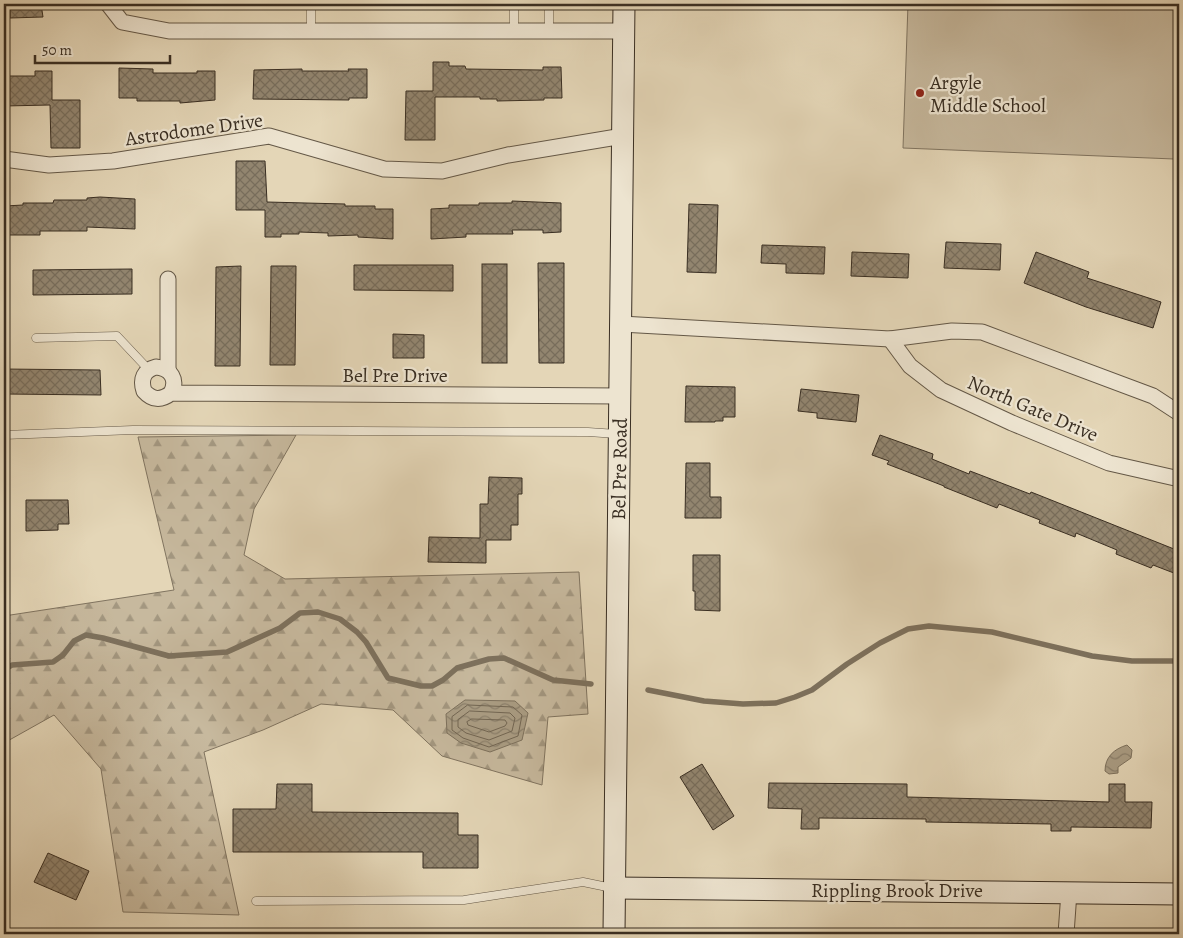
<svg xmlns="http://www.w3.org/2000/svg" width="1183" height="938" font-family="Alegreya,serif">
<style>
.forest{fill:url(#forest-firs);stroke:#807460}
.garden{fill:#c7b99e;stroke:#807460}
.water{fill:url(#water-waves);stroke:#7d715d}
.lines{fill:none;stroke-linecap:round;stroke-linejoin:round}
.shore{stroke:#726653;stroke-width:1}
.stream{stroke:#7d715d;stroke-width:5.5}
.building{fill:url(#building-cross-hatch);stroke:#392e22}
.lane-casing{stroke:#645847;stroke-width:9}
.street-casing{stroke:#645847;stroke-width:17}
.secondary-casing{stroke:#392e22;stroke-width:23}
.lane{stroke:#ede4d0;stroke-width:8}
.street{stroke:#ede4d0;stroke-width:15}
.secondary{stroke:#ede4d0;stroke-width:21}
.poi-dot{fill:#8f2418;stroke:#ede4d0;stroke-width:2}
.labels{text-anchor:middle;stroke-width:4.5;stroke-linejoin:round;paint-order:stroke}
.poi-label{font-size:20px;fill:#392e22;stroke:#ede4d0;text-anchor:start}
.street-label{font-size:20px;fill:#392e22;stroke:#ede4d0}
</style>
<defs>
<pattern id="forest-firs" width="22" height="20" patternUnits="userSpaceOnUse" patternTransform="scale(1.25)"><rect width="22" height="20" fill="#c7b99e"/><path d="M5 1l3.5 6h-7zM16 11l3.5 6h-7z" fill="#a39780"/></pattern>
<pattern id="water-waves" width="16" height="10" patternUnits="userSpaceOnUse" patternTransform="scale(1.25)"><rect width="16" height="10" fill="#aa9d84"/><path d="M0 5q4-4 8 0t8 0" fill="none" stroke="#8b806c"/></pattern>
<pattern id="building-cross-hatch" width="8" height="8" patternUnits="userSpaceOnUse" patternTransform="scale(1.25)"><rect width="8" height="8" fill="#92856f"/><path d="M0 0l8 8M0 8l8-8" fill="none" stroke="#786d5b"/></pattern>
</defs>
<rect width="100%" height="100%" fill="#e4d6b7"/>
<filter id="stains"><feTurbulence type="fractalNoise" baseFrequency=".004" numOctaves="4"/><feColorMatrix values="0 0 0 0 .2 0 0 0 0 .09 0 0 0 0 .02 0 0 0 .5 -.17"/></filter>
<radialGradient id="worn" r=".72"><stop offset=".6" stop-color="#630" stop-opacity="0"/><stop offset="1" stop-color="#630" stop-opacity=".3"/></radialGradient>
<path class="forest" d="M 296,435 L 254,509 L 244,555 L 285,579 L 579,572 L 588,714 L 548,717 L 542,785 L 442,756 L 393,710 L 321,704 L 263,730 L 204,752 L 239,915 L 123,912 L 101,769 L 54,715 L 4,743 L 4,616 L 174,590 L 138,437 Z"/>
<path class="garden" d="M 908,4 L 1102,4 L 1179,7 L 1174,159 L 903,148 Z"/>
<g class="water">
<path d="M 465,700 L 515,701 L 528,713 L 522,740 L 490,752 L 461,743 L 447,733 L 446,714 Z"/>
<path d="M 1127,745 L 1132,750 L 1131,758 L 1118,767 L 1118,773 L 1109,774 L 1105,771 C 1105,757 1114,749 1127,745 Z"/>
</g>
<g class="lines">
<g class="shore">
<path d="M 468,705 L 513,707 L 522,715 L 518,736 L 489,747 L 463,738 L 452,730 L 452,717 Z"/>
<path d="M 470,711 L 510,713 L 515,718 L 512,731 L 489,740 L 466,733 L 458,727 L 458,720 Z"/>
<path d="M 472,719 L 505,720 L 507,723 L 505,726 L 489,732 L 468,725 L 467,722 Z"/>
</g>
<g class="stream">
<path d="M 4,670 L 12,665 L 53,662 L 63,655 L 74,641 L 86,635 L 103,638 L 169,656 L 227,652 L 280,628 L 300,613 L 318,612 L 340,619 L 357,632 L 366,642 L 388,678 L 421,686 L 432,686 L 443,680 L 457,668 L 489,659 L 504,658 L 553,680 L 591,684"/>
<path d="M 648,690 L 704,701 L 743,704 L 776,703 L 795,697 L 812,690 L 847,664 L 880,643 L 908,629 L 929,626 L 992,632 L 1092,656 L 1132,661 L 1179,661"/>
</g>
</g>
<g class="building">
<path d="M 10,4 L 41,4 L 43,17 L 10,18 Z"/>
<path d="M 433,62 L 449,62 L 449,66 L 465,66 L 466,69 L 543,70 L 543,67 L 561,67 L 562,98 L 544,98 L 544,100 L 497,101 L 497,99 L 480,99 L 480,97 L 435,97 L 435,140 L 405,140 L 406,91 L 433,91 Z"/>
<path d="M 119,68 L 153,69 L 153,73 L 197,73 L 197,71 L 215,71 L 215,100 L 180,103 L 180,101 L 137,101 L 137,98 L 119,98 Z"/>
<path d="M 302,69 L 302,71 L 349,71 L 348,69 L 367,69 L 367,98 L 349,98 L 349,100 L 253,99 L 254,70 Z"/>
<path d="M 35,71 L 52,71 L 52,100 L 80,100 L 80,148 L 51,148 L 50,105 L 4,106 L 4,76 L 35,76 Z"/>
<path d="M 236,161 L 265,161 L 267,202 L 345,204 L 345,206 L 375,206 L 375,209 L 393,209 L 393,239 L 358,237 L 358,235 L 328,236 L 328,233 L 299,232 L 299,234 L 281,234 L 281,237 L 265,237 L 265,210 L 236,210 Z"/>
<path d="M 100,197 L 135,199 L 135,229 L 87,227 L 87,231 L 40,231 L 40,235 L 5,235 L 5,206 L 23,205 L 23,203 L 53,203 L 54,200 L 87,200 L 87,198 Z"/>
<path d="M 512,201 L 561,203 L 561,232 L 543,233 L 543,230 L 512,230 L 513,234 L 466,234 L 466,237 L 431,239 L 431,209 L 449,208 L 449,205 L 479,205 L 479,203 L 512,203 Z"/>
<path d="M 689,204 L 718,205 L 716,273 L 687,272 Z"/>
<path d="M 946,242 L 1001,244 L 1000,270 L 944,268 Z"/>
<path d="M 762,245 L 825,247 L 824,274 L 786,273 L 786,264 L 761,263 Z"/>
<path d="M 852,252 L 909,254 L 908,278 L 851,276 Z"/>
<path d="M 1036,252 L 1089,272 L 1087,278 L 1161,302 L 1153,328 L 1086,307 L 1024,283 Z"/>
<path d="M 538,263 L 564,263 L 564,363 L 539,363 Z"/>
<rect x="482" y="264" width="25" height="99"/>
<path d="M 354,265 L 453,265 L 453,291 L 354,290 Z"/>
<path d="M 241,266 L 240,366 L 215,366 L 216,267 Z"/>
<path d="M 271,266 L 296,266 L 295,365 L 270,365 Z"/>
<path d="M 132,269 L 132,294 L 33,295 L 33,270 Z"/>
<path d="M 393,334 L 424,335 L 424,358 L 393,358 Z"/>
<path d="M 4,369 L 100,370 L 101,395 L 4,394 Z"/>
<path d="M 686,386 L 735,387 L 735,417 L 723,417 L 723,421 L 715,421 L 715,422 L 685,422 Z"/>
<path d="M 801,389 L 859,395 L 856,422 L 817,418 L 817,413 L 798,411 Z"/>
<path d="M 880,435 L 933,454 L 932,459 L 969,474 L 970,471 L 1030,494 L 1031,492 L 1179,551 L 1179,575 L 1153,565 L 1151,568 L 1116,554 L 1117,550 L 1076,533 L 1075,537 L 1039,523 L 1040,520 L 999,504 L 997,508 L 944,487 L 944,486 L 887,464 L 889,461 L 872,455 Z"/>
<path d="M 686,463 L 710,463 L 710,497 L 721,497 L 721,518 L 685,518 Z"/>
<path d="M 489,477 L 522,478 L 522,494 L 518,494 L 518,525 L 511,525 L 511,540 L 486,540 L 486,563 L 428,562 L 429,537 L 480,538 L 480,504 L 488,504 Z"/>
<path d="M 26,500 L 68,500 L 69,524 L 58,524 L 58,530 L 26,531 Z"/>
<path d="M 693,555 L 720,555 L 720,611 L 695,610 L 695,591 L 693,591 Z"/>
<path d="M 702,764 L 734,816 L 713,830 L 680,777 Z"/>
<path d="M 769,783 L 907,784 L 907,797 L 1109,802 L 1109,784 L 1125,784 L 1125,802 L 1152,802 L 1151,828 L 1071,827 L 1071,831 L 1051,831 L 1051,824 L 926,822 L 926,819 L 819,818 L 819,829 L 801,829 L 802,809 L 768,808 Z"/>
<path d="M 277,784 L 312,784 L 312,812 L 458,813 L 458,835 L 478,835 L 478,868 L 423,868 L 423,852 L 233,852 L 233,809 L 276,809 Z"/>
<path d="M 48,853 L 89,871 L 76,900 L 34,882 Z"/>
</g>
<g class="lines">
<g class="lane-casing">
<g id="lane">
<path d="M 311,4 L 311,32"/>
<path d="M 514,4 L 514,32"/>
<path d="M 549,4 L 549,32"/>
<path d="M 36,338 L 117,336 L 149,370"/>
<path d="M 4,435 L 133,430 L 588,432 L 617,434"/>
<path d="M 256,901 L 464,900 L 583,882 L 612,888"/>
</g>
</g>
<g class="street-casing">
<g id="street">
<path d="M 108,4 L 122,22 L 169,31 L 624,31"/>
<path d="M 4,159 L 49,165 L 113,161 L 269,136 L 384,169 L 442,171 L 508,155 L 623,136"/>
<path d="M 168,279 L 168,370"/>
<path d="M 621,324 L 890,339 L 952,331 L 982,332 L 1153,396 L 1179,413"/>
<path d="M 890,339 L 910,366 L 941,390 L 1012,423 L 1109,463 L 1175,478 L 1179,477"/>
<path d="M 171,393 C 178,380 171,368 156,367 C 144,370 140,379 144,391 C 152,400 161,401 171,393 L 620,396"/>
<path d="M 1066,934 L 1069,892"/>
</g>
</g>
<g class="secondary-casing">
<g id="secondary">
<path d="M 614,888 L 1179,894"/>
<path d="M 614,934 L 624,4"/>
</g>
</g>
<use href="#lane" class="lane"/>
<use href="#street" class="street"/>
<use href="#secondary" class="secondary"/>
</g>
<circle class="poi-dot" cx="920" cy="93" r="5"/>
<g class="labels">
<g class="poi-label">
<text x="930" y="89">Argyle<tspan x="930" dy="23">Middle School</tspan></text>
</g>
<g class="street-label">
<text transform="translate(194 129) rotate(-8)" y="7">Astrodome Drive</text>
<text x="395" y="382">Bel Pre Drive</text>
<text transform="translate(1033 408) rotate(23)" y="7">North Gate Drive</text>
<text transform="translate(619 469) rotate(-89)" y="7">Bel Pre Road</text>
<text x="897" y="897">Rippling Brook Drive</text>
</g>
</g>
<rect width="1183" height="938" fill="none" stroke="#e4d6b7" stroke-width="20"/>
<rect x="5" y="5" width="1173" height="928" fill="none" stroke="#392e22" stroke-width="2.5"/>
<rect x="10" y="10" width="1163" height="918" fill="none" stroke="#392e22"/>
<path d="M35 55v8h135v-8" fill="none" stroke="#392e22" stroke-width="2.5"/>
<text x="42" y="55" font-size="15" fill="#392e22" stroke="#ede4d0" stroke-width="4" paint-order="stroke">50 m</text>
<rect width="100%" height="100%" filter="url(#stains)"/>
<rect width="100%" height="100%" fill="url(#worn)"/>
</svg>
